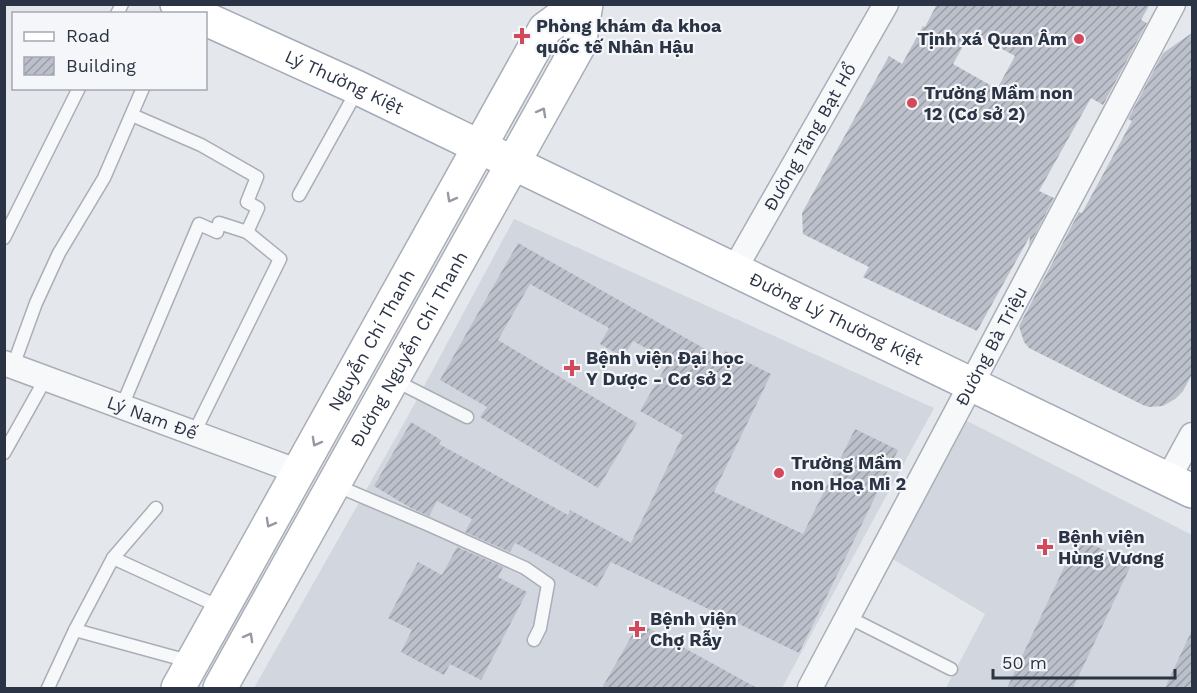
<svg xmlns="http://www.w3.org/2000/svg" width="1197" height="693" font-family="'Work Sans',sans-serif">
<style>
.built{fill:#d2d6de}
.building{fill:url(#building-hatch);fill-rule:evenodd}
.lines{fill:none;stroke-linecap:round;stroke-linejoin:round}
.lane-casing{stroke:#a9aeb7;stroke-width:15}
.street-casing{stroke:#a9aeb7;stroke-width:27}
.secondary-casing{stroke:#a9aeb7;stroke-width:36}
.primary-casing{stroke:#a3abb8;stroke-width:36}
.lane{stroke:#f7f8fa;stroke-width:12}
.street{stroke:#f7f8fa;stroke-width:24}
.secondary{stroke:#fff;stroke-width:33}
.primary{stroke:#fff;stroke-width:33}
.oneway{stroke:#959aa2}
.poi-dot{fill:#d1495b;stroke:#f4f6f9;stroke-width:2}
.labels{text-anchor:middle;stroke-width:4.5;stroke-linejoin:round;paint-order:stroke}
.poi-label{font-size:18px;font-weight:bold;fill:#2b3445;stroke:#f4f6f9;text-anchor:start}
.street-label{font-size:18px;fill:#2b3445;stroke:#f4f6f9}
</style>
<defs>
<pattern id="building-hatch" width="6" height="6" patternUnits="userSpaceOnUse" patternTransform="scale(1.5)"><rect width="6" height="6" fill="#bbc0ca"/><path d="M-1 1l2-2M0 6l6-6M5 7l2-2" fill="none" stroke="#989da6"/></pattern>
</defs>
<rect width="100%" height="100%" fill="#e4e7ec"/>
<g class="built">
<path d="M 514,219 L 934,408 L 782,688 L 254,688 L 408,416 Z"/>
<path d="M 965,420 L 1192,535 L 1192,688 L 946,688 L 985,614 L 891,558 Z"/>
</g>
<g class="building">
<path d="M 937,4 L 1150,4 L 1141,20 L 1147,23 L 1103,105 L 1091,98 L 1039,191 L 1054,198 L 1029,246 L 1030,236 L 977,331 L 863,277 L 869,267 L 803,234 L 802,213 L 889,56 L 902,64 L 923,26 L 925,27 ZM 971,32 L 1015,56 L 997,89 L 953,64 Z"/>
<path d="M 1192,33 L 1192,374 L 1183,391 L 1175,399 L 1163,406 L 1149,407 L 1143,405 L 1029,348 L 1024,342 L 1019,326 L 1079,212 L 1082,213 L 1132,121 L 1128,119 L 1163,53 Z"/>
<path d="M 518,243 L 721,358 L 725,351 L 771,374 L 714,492 L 803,534 L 855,429 L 898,450 L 799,653 L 611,562 L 597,587 L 515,543 L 510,552 L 465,532 L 472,519 L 437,501 L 429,516 L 411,508 L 374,486 L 411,422 L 441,440 L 439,444 L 568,515 L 570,510 L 631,543 L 683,435 L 640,411 L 669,361 L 633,341 L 623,357 L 600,344 L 609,328 L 530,284 L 498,340 L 637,423 L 598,488 L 480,417 L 487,407 L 440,380 Z"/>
<path d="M 1078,538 L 1132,563 L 1073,688 L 1007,688 Z"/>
<path d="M 457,547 L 503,567 L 498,577 L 527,592 L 481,680 L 450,664 L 444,675 L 401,652 L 412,630 L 388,618 L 418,562 L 442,575 Z"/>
<path d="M 639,623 L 757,688 L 602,688 Z"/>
<path d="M 1192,630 L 1192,688 L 1165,688 Z"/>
</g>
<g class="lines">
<g class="lane-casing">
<g id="lane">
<path d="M 117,14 L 122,4"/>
<path d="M 299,195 L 358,89"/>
<path d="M 4,238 L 79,88"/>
<path d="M 13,366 L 36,303 L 59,253 L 104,178 L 143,88"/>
<path d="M 394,380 L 467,417"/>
<path d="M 122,406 L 199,224 L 217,232 L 219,223 L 247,232 L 258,208 L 247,202 L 257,177 L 201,145 L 132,115"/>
<path d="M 194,433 L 280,259 L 247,232"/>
<path d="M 4,453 L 46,378"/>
<path d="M 335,485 L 427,524 L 525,568 L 548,584 L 540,628 L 534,640"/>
<path d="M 113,558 L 222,608"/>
<path d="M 848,617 L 951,669"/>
<path d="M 75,630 L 113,558 L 156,508"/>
<path d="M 48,688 L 75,630 L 192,662"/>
</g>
</g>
<g class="street-casing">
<g id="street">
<path id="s1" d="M 734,270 L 886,4"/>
<path id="s2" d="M 4,363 L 299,472"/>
<path d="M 1168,479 L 1192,435"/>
<path id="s3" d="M 810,688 L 1173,4"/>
</g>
</g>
<g class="secondary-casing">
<g id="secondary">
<path id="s4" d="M 178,688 L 545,29 L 579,4"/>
<path id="s5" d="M 220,688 L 579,45 L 586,4"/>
</g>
</g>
<g class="primary-casing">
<g id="primary">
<path d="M 177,4 L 195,14"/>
<path id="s6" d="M 206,19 L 358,88 L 1192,491"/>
</g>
</g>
<use href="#lane" class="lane"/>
<use href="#street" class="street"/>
<use href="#secondary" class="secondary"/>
<use href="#primary" class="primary"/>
</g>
<defs><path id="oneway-chevron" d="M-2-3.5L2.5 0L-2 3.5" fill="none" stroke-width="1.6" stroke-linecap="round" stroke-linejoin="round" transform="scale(1.5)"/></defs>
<g class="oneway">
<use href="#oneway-chevron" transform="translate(542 112) rotate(-61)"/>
<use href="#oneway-chevron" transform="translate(451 198) rotate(119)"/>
<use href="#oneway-chevron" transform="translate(316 442) rotate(119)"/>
<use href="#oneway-chevron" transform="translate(270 523) rotate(119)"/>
<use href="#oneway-chevron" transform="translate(249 637) rotate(-61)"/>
</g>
<g class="poi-dot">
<path d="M519 27h6v6h6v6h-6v6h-6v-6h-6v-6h6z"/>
<circle cx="1079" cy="39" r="6"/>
<circle cx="912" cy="103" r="6"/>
<path d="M569 359h6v6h6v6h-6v6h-6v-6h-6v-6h6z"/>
<circle cx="779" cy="473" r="6"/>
<path d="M1042 538h6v6h6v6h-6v6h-6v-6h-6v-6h6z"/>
<path d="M634 620h6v6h6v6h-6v6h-6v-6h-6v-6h6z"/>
</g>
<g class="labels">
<g class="poi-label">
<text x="536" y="32">Phòng khám đa khoa<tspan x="536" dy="21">quốc tế Nhân Hậu</tspan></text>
<text x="1067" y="45" text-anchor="end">Tịnh xá Quan Âm</text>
<text x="924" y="99">Trường Mầm non<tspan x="924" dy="21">12 (Cơ sở 2)</tspan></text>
<text x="586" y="364">Bệnh viện Đại học<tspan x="586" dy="21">Y Dược - Cơ sở 2</tspan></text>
<text x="791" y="469">Trường Mầm<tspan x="791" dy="21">non Hoạ Mi 2</tspan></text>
<text x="1058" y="543">Bệnh viện<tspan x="1058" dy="21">Hùng Vương</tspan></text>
<text x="650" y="625">Bệnh viện<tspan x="650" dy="21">Chợ Rẫy</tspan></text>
</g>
<g class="street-label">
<text dy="6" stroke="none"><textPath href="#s6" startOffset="152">Lý Thường Kiệt</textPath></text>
<text dy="6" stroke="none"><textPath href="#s1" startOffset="153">Đường Tăng Bạt Hổ</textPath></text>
<text dy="6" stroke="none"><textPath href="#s6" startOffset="698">Đường Lý Thường Kiệt</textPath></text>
<text dy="6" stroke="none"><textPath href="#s4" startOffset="398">Nguyễn Chí Thanh</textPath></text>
<text dy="6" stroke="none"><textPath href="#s3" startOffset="387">Đường Bà Triệu</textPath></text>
<text dy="6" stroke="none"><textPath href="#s5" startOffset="388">Đường Nguyễn Chí Thanh</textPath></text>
<text dy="6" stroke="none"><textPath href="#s2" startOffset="158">Lý Nam Đế</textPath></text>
</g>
</g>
<rect width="1197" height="693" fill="none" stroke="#2b3445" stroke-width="12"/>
<rect x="12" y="12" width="195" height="78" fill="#f4f6f9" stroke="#a4a8b1" stroke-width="1.5"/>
<rect x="24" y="32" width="30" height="9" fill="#ffffff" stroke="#a4a8b1" stroke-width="1.5"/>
<text x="66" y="42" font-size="18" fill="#2b3445">Road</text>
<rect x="24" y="57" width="30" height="18" fill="url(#building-hatch)" stroke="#a4a8b1" stroke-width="1.5"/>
<text x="66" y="72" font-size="18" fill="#2b3445">Building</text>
<path d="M993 669v9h182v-9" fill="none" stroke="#2b3445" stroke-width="3"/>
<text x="1002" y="669" font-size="18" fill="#2b3445" stroke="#f4f6f9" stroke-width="4.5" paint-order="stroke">50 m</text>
</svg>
